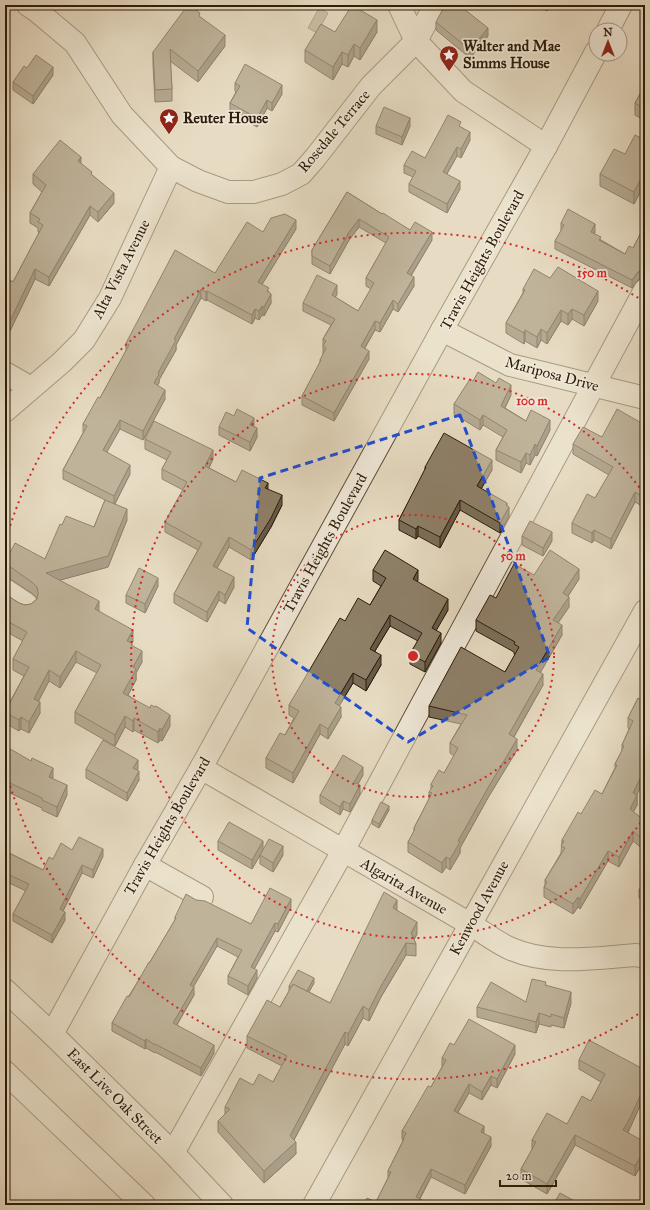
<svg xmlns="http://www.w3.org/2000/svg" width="650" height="1210" font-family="'IM FELL Great Primer',serif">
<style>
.water{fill:#a89b83;stroke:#776852}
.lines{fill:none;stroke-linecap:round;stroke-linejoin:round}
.minor-casing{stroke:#5c4c37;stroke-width:24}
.minor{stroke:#efe8d8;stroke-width:22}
.wall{fill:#7a6e5a;stroke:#2e1c08}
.shaded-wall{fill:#635a4a;stroke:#2e1c08}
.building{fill:#8e8069;stroke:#2e1c08}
.marked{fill:none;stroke:#1d4ed8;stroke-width:3;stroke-dasharray:8 5;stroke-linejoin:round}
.ring{fill:none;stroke:#d62828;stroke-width:2;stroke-dasharray:2 4}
.labels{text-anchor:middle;stroke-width:3.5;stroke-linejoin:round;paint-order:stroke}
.poi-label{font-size:15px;font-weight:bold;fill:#2e1c08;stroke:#efe8d8;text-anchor:start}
.street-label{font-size:15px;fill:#2e1c08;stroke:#efe8d8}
.centre{fill:#d62828;stroke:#efe8d8;stroke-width:2}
.ring-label{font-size:12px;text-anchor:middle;font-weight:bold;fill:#d62828;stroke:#efe8d8;stroke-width:3.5;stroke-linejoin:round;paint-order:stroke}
</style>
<rect width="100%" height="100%" fill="#e7dcc3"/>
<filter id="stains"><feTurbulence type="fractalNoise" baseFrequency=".005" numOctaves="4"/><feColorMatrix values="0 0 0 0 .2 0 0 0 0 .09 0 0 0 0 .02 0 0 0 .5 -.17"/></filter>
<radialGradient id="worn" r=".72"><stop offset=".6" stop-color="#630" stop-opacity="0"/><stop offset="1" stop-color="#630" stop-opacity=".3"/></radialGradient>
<path class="water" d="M 319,8 L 328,13 L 317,33 L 308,28 Z"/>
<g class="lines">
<g class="minor-casing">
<g id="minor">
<path d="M 28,5 L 37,11 L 75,43 L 122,115 L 171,167 L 198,181 L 228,192 L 254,192 L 282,184 L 301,174 L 315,158 L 371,86 L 416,41 L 435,5"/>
<path d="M 399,5 L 416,41 L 463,91 L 546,146"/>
<path d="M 608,30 L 621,5"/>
<path d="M 442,330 L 510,365 L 645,398"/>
<path d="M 5,373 L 31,388"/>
<path d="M 5,411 L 62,362 L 84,340 L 110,298 L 171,167"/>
<path d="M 5,590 L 26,604"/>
<path d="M 201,768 L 470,924 C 483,932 496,942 509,948 C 548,966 595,958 636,955 L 645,957"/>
<path d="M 145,865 L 202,897"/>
<path d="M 5,990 L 52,1034 L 173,1153 L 222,1205"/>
<path d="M 52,1034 L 145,865 L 201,768 L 442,330 L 546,146 L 596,52"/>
<path d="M 5,1072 L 144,1205"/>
<path d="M 173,1153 L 343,851 L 645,290"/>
<path d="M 314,1205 L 645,611"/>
</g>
</g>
<use href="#minor" class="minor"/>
</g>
<g class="wall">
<path d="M 536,5 L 550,5 L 547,11 Z"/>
<path d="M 200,17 L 225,46 L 198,82 L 170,61 L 172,89 L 172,101 L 155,102 L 153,64 L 153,52 Z"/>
<path d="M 436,22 L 488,36 L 470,58 L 436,30 Z"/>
<path d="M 335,32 L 377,32 L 360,60 L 354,56 L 348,67 L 342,64 L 333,80 L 305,62 L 305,50 Z"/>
<path d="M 27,68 L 53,75 L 33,104 L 13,90 L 13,82 Z"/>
<path d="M 235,83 L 282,94 L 272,111 L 267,108 L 257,127 L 230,112 L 230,103 L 236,92 L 235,91 Z"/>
<path d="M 645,85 L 645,121 L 635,115 L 635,103 Z"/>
<path d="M 376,126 L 410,126 L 402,145 L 376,134 Z"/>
<path d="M 461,127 L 470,140 L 461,158 L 457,156 L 447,174 L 460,189 L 447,213 L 409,192 L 409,184 L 413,177 L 404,173 L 404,165 L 425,158 Z"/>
<path d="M 645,140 L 645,183 L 634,204 L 600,186 L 600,174 L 625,154 Z"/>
<path d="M 81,164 L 92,175 L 114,203 L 98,222 L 90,215 L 49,286 L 35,279 L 9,333 L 5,331 L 5,277 L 13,282 L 39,233 L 38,232 L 38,228 L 30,223 L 30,213 L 42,192 L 33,184 L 33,174 Z"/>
<path d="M 347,192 L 382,214 L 410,230 L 432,240 L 411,276 L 414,286 L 398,312 L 393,309 L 380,332 L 375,330 L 365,348 L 369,359 L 334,421 L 302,405 L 302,396 L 320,363 L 320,360 L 323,355 L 323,339 L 331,325 L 303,311 L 303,303 L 337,294 L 335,297 L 358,311 L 371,289 L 366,286 L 366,278 L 386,243 L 359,227 L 349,240 L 330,274 L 312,264 L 312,250 Z"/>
<path d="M 561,223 L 595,232 L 594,234 L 601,240 L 625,254 L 633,248 L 645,225 L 645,272 L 642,278 L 638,280 L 632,288 L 555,249 L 555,241 L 561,231 Z"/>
<path d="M 296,229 L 262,284 L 269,292 L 271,303 L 264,316 L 262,315 L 259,320 L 255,318 L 252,324 L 207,300 L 206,301 L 201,298 L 176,345 L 176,350 L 159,380 L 159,383 L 157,385 L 165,399 L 143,440 L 120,429 L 106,452 L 130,474 L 115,504 L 127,520 L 108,567 L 60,580 L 99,611 L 133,641 L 132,643 L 132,646 L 142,662 L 136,673 L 136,680 L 128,695 L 170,726 L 162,741 L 160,740 L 158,743 L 134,730 L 133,732 L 125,727 L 115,746 L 75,723 L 75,712 L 97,673 L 76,662 L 60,688 L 49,681 L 38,701 L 40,713 L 29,733 L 21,729 L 19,731 L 5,723 L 5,711 L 24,676 L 13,670 L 13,659 L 23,641 L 5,631 L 5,594 L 19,603 L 25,605 L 31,604 L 37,599 L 37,598 L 33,594 L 12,580 L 5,578 L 5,562 L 45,559 L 62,525 L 94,527 L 105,500 L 63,479 L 63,470 L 83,433 L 83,424 L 100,398 L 126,351 L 126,343 L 215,273 L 263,232 Z"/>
<path d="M 550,278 L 598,301 L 584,326 L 572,319 L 568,325 L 561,321 L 547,344 L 541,340 L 537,348 L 525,341 L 524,344 L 506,333 L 506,323 L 523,293 L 523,289 Z"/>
<path d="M 473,381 L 511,395 L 505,408 L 526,421 L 550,430 L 537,456 L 535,455 L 530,465 L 526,463 L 521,473 L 496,460 L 496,450 L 503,437 L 483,425 L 480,430 L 454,414 L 454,404 Z"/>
<path d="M 645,425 L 645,508 L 635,502 L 611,549 L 594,540 L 592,543 L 572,533 L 572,523 L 595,498 L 609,475 L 573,454 L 573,444 L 602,437 Z"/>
<path d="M 254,426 L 257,437 L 250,451 L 219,435 L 219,427 Z"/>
<path d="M 145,439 L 213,459 L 209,468 L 236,482 L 268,489 L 282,505 L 271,527 L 251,560 L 229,547 L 217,568 L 234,587 L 225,604 L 219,600 L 207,622 L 174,603 L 174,594 L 198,550 L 165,532 L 165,522 L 183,490 L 162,479 L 162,469 L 167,460 L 145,449 Z"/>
<path d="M 425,467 L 492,470 L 481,489 L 507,506 L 509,517 L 500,533 L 460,510 L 440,548 L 418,536 L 416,539 L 399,530 L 399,520 L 425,470 Z"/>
<path d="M 522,536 L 552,541 L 543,556 L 522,545 Z"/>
<path d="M 373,570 L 418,580 L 417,582 L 448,610 L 436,630 L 441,643 L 425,672 L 410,664 L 410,654 L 418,641 L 390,626 L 375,651 L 381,665 L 366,691 L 353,683 L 339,706 L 341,717 L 328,739 L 320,734 L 293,783 L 266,768 L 266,758 L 285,735 L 294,718 L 289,715 L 289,705 L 345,621 L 370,605 L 381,586 L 373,581 Z"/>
<path d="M 534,575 L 579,579 L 568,596 L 569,607 L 558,623 L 562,635 L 540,673 L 543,685 L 514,737 L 517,750 L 489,796 L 460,848 L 460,853 L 450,870 L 446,867 L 442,873 L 408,852 L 408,842 L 414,832 L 414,828 L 429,799 L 429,792 L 431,790 L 431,784 L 444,773 L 454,756 L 450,753 L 450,743 L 461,724 L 429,717 L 429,706 L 505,672 L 515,655 L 514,654 L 514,652 L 476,631 L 476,620 L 496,598 Z"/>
<path d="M 158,586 L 145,613 L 126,603 L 126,595 Z"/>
<path d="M 638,698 L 637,795 L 637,805 L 633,812 L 645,821 L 645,851 L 633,841 L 619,867 L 608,861 L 580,909 L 578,907 L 573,914 L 544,897 L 544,887 L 545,885 L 545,880 L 561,853 L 562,840 L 581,814 L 602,794 L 615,768 L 615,764 L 622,751 L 622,745 L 629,729 L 628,728 L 628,718 Z"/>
<path d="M 5,746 L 53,779 L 67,795 L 57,817 L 42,810 L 42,808 L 12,794 L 5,790 Z"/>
<path d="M 86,769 L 138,769 L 137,770 L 139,780 L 127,801 L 86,778 Z"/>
<path d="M 363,775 L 358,784 L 360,794 L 350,812 L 343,809 L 340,815 L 320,803 L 320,795 Z"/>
<path d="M 389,810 L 379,828 L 372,824 L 372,820 Z"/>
<path d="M 218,841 L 263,849 L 283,855 L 273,872 L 260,864 L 260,855 L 252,869 L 218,850 Z"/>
<path d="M 72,850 L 103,856 L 93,878 L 82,873 L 63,911 L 65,920 L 52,943 L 13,921 L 13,914 L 26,891 L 5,881 L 5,851 L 43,870 L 53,859 Z"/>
<path d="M 645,879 L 645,901 L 639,898 L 639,890 Z"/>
<path d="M 196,900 L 251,924 L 291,907 L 278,932 L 275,931 L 254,969 L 257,978 L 248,995 L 228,984 L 228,976 L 238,957 L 217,946 L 193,987 L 194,995 L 177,1025 L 214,1053 L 201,1076 L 155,1052 L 155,1053 L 146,1048 L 145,1049 L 112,1031 L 112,1023 L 150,962 L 175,920 L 175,917 Z"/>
<path d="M 397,910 L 417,934 L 414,940 L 416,944 L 416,956 L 406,955 L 381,997 L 369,1021 L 363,1018 L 348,1046 L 345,1044 L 294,1140 L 296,1154 L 264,1183 L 218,1132 L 218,1121 L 225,1114 L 225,1107 L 253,1085 L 273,1082 L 282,1066 L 247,1048 L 247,1036 L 280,1007 L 289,991 L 289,986 L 314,983 L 309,992 L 330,1003 Z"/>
<path d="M 546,985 L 571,1003 L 564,1028 L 551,1025 L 551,1027 L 539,1024 L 536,1033 L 477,1017 L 477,1007 L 526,1002 Z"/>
<path d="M 454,1045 L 515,1054 L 497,1088 L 491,1085 L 482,1100 L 469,1093 L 458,1112 L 484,1134 L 491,1146 L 465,1194 L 431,1177 L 420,1199 L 376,1202 L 388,1178 L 388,1171 L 403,1141 L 403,1140 L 402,1139 L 402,1131 L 431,1087 L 442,1067 L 442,1058 Z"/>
<path d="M 579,1060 L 645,1070 L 645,1109 L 640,1106 L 630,1128 L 628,1133 L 643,1159 L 643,1162 L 635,1176 L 575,1145 L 547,1194 L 521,1179 L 521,1169 L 532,1150 L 532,1140 L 567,1124 L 591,1101 L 601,1082 L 579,1069 Z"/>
</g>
<g class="shaded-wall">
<path d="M 547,5 L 550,5 L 547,11 Z"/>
<path d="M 377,20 L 377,32 L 360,60 L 360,48 Z"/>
<path d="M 488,28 L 488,36 L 470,58 L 470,50 Z"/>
<path d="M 225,35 L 225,46 L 198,82 L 198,71 Z"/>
<path d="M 354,44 L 354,56 L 348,67 L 348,55 Z"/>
<path d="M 342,52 L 342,64 L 333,80 L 333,67 Z"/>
<path d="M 53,67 L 53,75 L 33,104 L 33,96 Z"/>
<path d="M 282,85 L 282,94 L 272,111 L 272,103 Z"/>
<path d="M 267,100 L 267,108 L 257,127 L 257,118 Z"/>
<path d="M 410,118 L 410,126 L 402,145 L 402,137 Z"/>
<path d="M 470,132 L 470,140 L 461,158 L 461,149 Z"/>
<path d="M 457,147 L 457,156 L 443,180 L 443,172 Z"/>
<path d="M 81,157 L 81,167 L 78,161 Z"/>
<path d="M 645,171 L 645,183 L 634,204 L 634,192 Z"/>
<path d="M 460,181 L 460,189 L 447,213 L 447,204 Z"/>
<path d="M 114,193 L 114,203 L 98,222 L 98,212 Z"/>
<path d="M 90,206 L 90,215 L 49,286 L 49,277 Z"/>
<path d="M 359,219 L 359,227 L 349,240 L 330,274 L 330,266 L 349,232 Z"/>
<path d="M 296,220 L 296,229 L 258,291 L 258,282 Z"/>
<path d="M 595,224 L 595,232 L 591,240 L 591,232 Z"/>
<path d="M 432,232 L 432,240 L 407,282 L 407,273 Z"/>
<path d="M 645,264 L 645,272 L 642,278 L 638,280 L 632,288 L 632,280 Z"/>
<path d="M 35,269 L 35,279 L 9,333 L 9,323 Z"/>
<path d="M 414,277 L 414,286 L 398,312 L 398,304 Z"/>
<path d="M 337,285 L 337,294 L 332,304 L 332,295 Z"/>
<path d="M 201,289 L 201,298 L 176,345 L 176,350 L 159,380 L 159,383 L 154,392 L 154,383 L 158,373 L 174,339 Z"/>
<path d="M 207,291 L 207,300 L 206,301 L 206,292 Z"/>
<path d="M 598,291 L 598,301 L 584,326 L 584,315 Z"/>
<path d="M 271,294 L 271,303 L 264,316 L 264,307 Z"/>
<path d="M 393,300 L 393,309 L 380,332 L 380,323 Z"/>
<path d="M 262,306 L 262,315 L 259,320 L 259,311 Z"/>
<path d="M 255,309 L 255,318 L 252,324 L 252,315 Z"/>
<path d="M 572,309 L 572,319 L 568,325 L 568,314 Z"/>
<path d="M 561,310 L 561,321 L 547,344 L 547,333 Z"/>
<path d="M 375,321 L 375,330 L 361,354 L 361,346 Z"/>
<path d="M 541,329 L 541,340 L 537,348 L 537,337 Z"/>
<path d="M 525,330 L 525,341 L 524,344 L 524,333 Z"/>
<path d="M 369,351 L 369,359 L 334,421 L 334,413 Z"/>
<path d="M 511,385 L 511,395 L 501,416 L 501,406 Z"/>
<path d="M 165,390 L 165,399 L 143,440 L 143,431 Z"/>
<path d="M 483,415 L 483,425 L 480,430 L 480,420 Z"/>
<path d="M 254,418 L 254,426 L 250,433 L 250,425 Z"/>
<path d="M 120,420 L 120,429 L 103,459 L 103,450 Z"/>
<path d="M 550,420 L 550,430 L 537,456 L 537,446 Z"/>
<path d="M 257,428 L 257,437 L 250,451 L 250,442 Z"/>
<path d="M 535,444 L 535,455 L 530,465 L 530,455 Z"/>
<path d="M 213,450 L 213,459 L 205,476 L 205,466 Z"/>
<path d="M 526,453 L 526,463 L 521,473 L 521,462 Z"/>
<path d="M 492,460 L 492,470 L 477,496 L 477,486 Z"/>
<path d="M 130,465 L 130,474 L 114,505 L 114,496 Z"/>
<path d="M 268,483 L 268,492 L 265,488 Z"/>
<path d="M 635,492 L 635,502 L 611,549 L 611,539 Z"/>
<path d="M 282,495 L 282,505 L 271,527 L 251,560 L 251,550 Z"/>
<path d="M 460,500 L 460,510 L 440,548 L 440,537 Z"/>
<path d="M 507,503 L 507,510 L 509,507 L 509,517 L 500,533 L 500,523 Z"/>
<path d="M 127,509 L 127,520 L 108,567 L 46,584 L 46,573 Z"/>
<path d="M 418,526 L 418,536 L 416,539 L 416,529 Z"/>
<path d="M 594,530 L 594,540 L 592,543 L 592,533 Z"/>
<path d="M 552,532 L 552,541 L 543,556 L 543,548 Z"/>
<path d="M 229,537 L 229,547 L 213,575 L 213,566 Z"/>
<path d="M 579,569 L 579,579 L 563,604 L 563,593 Z"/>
<path d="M 418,570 L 418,580 L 413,589 L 413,579 Z"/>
<path d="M 234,577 L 234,587 L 225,604 L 225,595 Z"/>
<path d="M 158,578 L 158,586 L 145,613 L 145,604 Z"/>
<path d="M 219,591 L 219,600 L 207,622 L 207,612 Z"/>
<path d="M 569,597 L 569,607 L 553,630 L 553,620 Z"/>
<path d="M 448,599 L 448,610 L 432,638 L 432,628 Z"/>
<path d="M 99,601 L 99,612 L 95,609 Z"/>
<path d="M 390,615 L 390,626 L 370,659 L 370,649 Z"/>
<path d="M 562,625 L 562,635 L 536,680 L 536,670 Z"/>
<path d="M 133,630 L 133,641 L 127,652 L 127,641 Z"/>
<path d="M 441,633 L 441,643 L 425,672 L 425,662 Z"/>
<path d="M 76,651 L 76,662 L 60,688 L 60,677 Z"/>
<path d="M 142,651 L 142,662 L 136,673 L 136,680 L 123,704 L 123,693 L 133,667 Z"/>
<path d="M 381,655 L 381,665 L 366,691 L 366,680 Z"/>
<path d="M 49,670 L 49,681 L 34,710 L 34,699 Z"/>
<path d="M 353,673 L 353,683 L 335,713 L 335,703 Z"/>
<path d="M 543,674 L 543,685 L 509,745 L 509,734 Z"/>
<path d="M 40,702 L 40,713 L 29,733 L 29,722 Z"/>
<path d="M 341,707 L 341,717 L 328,739 L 328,729 Z"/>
<path d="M 170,715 L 170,726 L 162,741 L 162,730 Z"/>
<path d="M 125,716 L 125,727 L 115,746 L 115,735 Z"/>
<path d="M 21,717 L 21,729 L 19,731 L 19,720 Z"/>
<path d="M 134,718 L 134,730 L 133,732 L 133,721 Z"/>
<path d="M 320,724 L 320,734 L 293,783 L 293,773 Z"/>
<path d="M 160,728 L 160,740 L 158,743 L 158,732 Z"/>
<path d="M 517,739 L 517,750 L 489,796 L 460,848 L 460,853 L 450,870 L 450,859 L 458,841 L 489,786 Z"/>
<path d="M 138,760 L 138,769 L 133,776 L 133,768 Z"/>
<path d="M 363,767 L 363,775 L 354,791 L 354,782 Z"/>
<path d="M 53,768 L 53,778 L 49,777 Z"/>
<path d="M 645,768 L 645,778 L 633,803 L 633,793 Z"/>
<path d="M 139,771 L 139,780 L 127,801 L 127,793 Z"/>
<path d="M 67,785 L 67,795 L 57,817 L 57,807 Z"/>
<path d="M 360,785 L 360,794 L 350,812 L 350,804 Z"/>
<path d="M 637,795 L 637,805 L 630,819 L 630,809 Z"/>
<path d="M 343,801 L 343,809 L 340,815 L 340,807 Z"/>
<path d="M 389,806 L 389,810 L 379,828 L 379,824 Z"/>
<path d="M 633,831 L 633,841 L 619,867 L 619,857 Z"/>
<path d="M 263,841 L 263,850 L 252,869 L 252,860 Z"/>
<path d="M 283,846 L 283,855 L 273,872 L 273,863 Z"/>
<path d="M 103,849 L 103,856 L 93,878 L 93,870 Z"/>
<path d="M 608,851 L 608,861 L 580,909 L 580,899 Z"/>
<path d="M 446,857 L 446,867 L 442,873 L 442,863 Z"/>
<path d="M 82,865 L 82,873 L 60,917 L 60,909 Z"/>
<path d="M 578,897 L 578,907 L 573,914 L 573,904 Z"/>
<path d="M 291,899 L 291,907 L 278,932 L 278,924 Z"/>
<path d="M 397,900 L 397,912 L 393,908 Z"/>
<path d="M 65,912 L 65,920 L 52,943 L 52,935 Z"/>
<path d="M 417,922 L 417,934 L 411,944 L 411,933 Z"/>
<path d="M 275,923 L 275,931 L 251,975 L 251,967 Z"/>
<path d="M 217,938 L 217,946 L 190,993 L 190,985 Z"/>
<path d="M 406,943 L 406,955 L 381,997 L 369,1021 L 369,1010 L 381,986 Z"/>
<path d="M 257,970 L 257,978 L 248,995 L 248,986 Z"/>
<path d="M 314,978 L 314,983 L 305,999 L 305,995 Z"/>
<path d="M 194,987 L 194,995 L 173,1031 L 173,1023 Z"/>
<path d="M 571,992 L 571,1003 L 564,1028 L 564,1018 Z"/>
<path d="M 363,1006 L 363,1018 L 348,1046 L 348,1034 Z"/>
<path d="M 539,1013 L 539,1024 L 536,1033 L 536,1022 Z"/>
<path d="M 345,1032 L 345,1044 L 290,1147 L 290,1136 Z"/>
<path d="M 146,1039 L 146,1048 L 145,1049 L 145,1041 Z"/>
<path d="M 214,1045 L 214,1053 L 201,1076 L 201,1068 Z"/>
<path d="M 515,1045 L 515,1054 L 497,1088 L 497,1079 Z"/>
<path d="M 491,1076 L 491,1085 L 482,1100 L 482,1092 Z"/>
<path d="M 469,1084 L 469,1093 L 454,1119 L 454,1111 Z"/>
<path d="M 640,1096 L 640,1106 L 630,1128 L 623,1140 L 623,1130 Z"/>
<path d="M 484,1126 L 484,1135 L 481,1132 Z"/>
<path d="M 575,1135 L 575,1145 L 547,1194 L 547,1184 Z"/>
<path d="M 491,1137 L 491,1146 L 465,1194 L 465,1185 Z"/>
<path d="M 296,1142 L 296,1154 L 264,1183 L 264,1171 Z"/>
<path d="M 645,1145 L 645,1155 L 643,1159 L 643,1162 L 635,1176 L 635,1166 Z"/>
<path d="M 431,1169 L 431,1177 L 416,1205 L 416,1197 Z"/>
</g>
<g class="building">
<path d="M 188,5 L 189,5 L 200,13 L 199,16 L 225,35 L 198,71 L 170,49 L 172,89 L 155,90 L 153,52 Z"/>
<path d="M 352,5 L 377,20 L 360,48 L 354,44 L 348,55 L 342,52 L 333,67 L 305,50 L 321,24 L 335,32 Z"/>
<path d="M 445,5 L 459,5 L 488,28 L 470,50 L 436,22 Z"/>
<path d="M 36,55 L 53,67 L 33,96 L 13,82 L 24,66 L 27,68 Z"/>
<path d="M 245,64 L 282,85 L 272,103 L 267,100 L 257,118 L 230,103 L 240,86 L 235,83 Z"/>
<path d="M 645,85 L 645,109 L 635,103 Z"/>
<path d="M 384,107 L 410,118 L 402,137 L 376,126 Z"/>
<path d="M 448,115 L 461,122 L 459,126 L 470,132 L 461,149 L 457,147 L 443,172 L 460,181 L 447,204 L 409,184 L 416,171 L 404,165 L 412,151 L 425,158 Z"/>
<path d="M 635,135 L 645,140 L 645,171 L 634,192 L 600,174 L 614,149 L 625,154 Z"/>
<path d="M 60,140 L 81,157 L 78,161 L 92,172 L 91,174 L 114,193 L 98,212 L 90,206 L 49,277 L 35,269 L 9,323 L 5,321 L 5,277 L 13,282 L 43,225 L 38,222 L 40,219 L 30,213 L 46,185 L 33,174 Z"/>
<path d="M 347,192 L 382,214 L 383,213 L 410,230 L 415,222 L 432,232 L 407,273 L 414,277 L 398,304 L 393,300 L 380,323 L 375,321 L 361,346 L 369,351 L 334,413 L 302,396 L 321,360 L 320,360 L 326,348 L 323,346 L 326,341 L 323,339 L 335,319 L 303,303 L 317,275 L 337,285 L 332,295 L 358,311 L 374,283 L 366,278 L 389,237 L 359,219 L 349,232 L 330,266 L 312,256 L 312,250 Z"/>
<path d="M 568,209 L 595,224 L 591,232 L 601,237 L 599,240 L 625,254 L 629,246 L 633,248 L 645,225 L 645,264 L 642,270 L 638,272 L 632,280 L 555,241 L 564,225 L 561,223 Z"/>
<path d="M 285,214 L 296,220 L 258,282 L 269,288 L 267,291 L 271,294 L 264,307 L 262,306 L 259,311 L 255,309 L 252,315 L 207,291 L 206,292 L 201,289 L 174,339 L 176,340 L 158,373 L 159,374 L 154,383 L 165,390 L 143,431 L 120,420 L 103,450 L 130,465 L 114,496 L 63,470 L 87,426 L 83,424 L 98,397 L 100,398 L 129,345 L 126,343 L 175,250 L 215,273 L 247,222 L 263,232 L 271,218 Z"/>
<path d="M 558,267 L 598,291 L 584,315 L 572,309 L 568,314 L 561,310 L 547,333 L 541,329 L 537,337 L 525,330 L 524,333 L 506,323 L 525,290 L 523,289 L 534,269 L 550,278 Z"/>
<path d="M 478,372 L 496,383 L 499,378 L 511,385 L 501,406 L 526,421 L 531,410 L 550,420 L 537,446 L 535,444 L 530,455 L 526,453 L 521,462 L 496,450 L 507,430 L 483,415 L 480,420 L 454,404 L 470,379 L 473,381 Z"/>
<path d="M 237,409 L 254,418 L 250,425 L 257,428 L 250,442 L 219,427 L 226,412 L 234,416 Z"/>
<path d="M 617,409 L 645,425 L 645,498 L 635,492 L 611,539 L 594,530 L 592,533 L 572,523 L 587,494 L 595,498 L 613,467 L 573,444 L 583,427 L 602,437 Z"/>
<path d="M 154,421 L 213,450 L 205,466 L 236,482 L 242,470 L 268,483 L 265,488 L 282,495 L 271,518 L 251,550 L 229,537 L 213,566 L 234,577 L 225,595 L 219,591 L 207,612 L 174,594 L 202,543 L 165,522 L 187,482 L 162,469 L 171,452 L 145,439 Z"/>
<path d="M 444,433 L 492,460 L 477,486 L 507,503 L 506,505 L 509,507 L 500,523 L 460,500 L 440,537 L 418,526 L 416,529 L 399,520 L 426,467 L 425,467 Z"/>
<path d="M 105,500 L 127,509 L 108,556 L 46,573 L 99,601 L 95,609 L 133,630 L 127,641 L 132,643 L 131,645 L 142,651 L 133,667 L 136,669 L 123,693 L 150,708 L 151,705 L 155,707 L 156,706 L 170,715 L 162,730 L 160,728 L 158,732 L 134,718 L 133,721 L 125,716 L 115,735 L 75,712 L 101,665 L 76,651 L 60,677 L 49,670 L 34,699 L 40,702 L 29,722 L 21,717 L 19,720 L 5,712 L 29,667 L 13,659 L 27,632 L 5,620 L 5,594 L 19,603 L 25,605 L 31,604 L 37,599 L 38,593 L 37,587 L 33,583 L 12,568 L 5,567 L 5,562 L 15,543 L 45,559 L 60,524 L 62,525 L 66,516 L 94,527 Z"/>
<path d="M 530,521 L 552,532 L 543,548 L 522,536 Z"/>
<path d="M 385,550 L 418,570 L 413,579 L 448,599 L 432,628 L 441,633 L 425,662 L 410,654 L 422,633 L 390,615 L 370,649 L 381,655 L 366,680 L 353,673 L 335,703 L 341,707 L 328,729 L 320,724 L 293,773 L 266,758 L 280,733 L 285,735 L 299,711 L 289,705 L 340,618 L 345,621 L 358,598 L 370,605 L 386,578 L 373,570 Z"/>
<path d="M 550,550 L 579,569 L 563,593 L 569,597 L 553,620 L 562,625 L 536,670 L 543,674 L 509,734 L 517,739 L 489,786 L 458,841 L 460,842 L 450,859 L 446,857 L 442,863 L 408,842 L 415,829 L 414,828 L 432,793 L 429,792 L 433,786 L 431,784 L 439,770 L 444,773 L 458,748 L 450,743 L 467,715 L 429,706 L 461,647 L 505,672 L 519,647 L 514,644 L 515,642 L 476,620 L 490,595 L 496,598 L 514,564 L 534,575 Z"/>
<path d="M 139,568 L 158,578 L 145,604 L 126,595 Z"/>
<path d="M 638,698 L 645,701 L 645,768 L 633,793 L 637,795 L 630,809 L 645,821 L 645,841 L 633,831 L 619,857 L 608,851 L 580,899 L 578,897 L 573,904 L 544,887 L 547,882 L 545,880 L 565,848 L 561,846 L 564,841 L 562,840 L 578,812 L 581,814 L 595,790 L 602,794 L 617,765 L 615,764 L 624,746 L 622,745 L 633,721 L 628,718 Z"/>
<path d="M 103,740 L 138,760 L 133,768 L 139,771 L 127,793 L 86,769 Z"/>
<path d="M 5,746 L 31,761 L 32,758 L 53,768 L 49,777 L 67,785 L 57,807 L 42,800 L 42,798 L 12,784 L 5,780 Z"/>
<path d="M 343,755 L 363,767 L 354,782 L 360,785 L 350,804 L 343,801 L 340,807 L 320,795 Z"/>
<path d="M 381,802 L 389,806 L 379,824 L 372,820 Z"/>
<path d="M 229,822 L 263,841 L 252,860 L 218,841 Z"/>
<path d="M 79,837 L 103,849 L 93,870 L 82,865 L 60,909 L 65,912 L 52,935 L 13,914 L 29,884 L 5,873 L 5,851 L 43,870 L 49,857 L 53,859 L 61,843 L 72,850 Z"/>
<path d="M 269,839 L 283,846 L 273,863 L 260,855 Z"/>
<path d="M 645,879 L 645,893 L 639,890 Z"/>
<path d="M 270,888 L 291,899 L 278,924 L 275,923 L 251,967 L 257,970 L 248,986 L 228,976 L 242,950 L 217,938 L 190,985 L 194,987 L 173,1023 L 214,1045 L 201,1068 L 155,1044 L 155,1045 L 146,1039 L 145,1041 L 112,1023 L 127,996 L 129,997 L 149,962 L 150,962 L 176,918 L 175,917 L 186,894 L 196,900 L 205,901 L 251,924 Z"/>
<path d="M 384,892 L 397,900 L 393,908 L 417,922 L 411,933 L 416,944 L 406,943 L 381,986 L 369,1010 L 363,1006 L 348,1034 L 345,1032 L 290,1136 L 296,1142 L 264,1171 L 218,1121 L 230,1109 L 225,1107 L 240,1078 L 253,1085 L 259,1074 L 273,1082 L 287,1056 L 247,1036 L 267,1000 L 280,1007 L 293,984 L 330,1003 Z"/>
<path d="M 298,970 L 314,978 L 307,991 L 293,984 L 291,987 L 289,986 Z"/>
<path d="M 532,979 L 546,982 L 545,985 L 571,992 L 564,1018 L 551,1014 L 551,1017 L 539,1013 L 536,1022 L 477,1007 L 491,982 L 526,1002 Z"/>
<path d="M 469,1019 L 515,1045 L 497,1079 L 491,1076 L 482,1092 L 469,1084 L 454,1111 L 484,1126 L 481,1132 L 491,1137 L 465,1185 L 431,1169 L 416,1197 L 432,1205 L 363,1205 L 367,1198 L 376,1202 L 391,1172 L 388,1171 L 404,1139 L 403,1139 L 406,1133 L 402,1131 L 428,1086 L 431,1087 L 446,1060 L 442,1058 L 450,1043 L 454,1045 Z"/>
<path d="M 589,1040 L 645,1070 L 645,1099 L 640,1096 L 630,1118 L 623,1130 L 645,1142 L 645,1145 L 641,1152 L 643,1152 L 635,1166 L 575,1135 L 547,1184 L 521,1169 L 536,1142 L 532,1140 L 547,1113 L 567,1124 L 582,1096 L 591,1101 L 605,1074 L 579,1060 Z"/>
<path d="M 560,1193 L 582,1205 L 553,1205 Z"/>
</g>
<path d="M0 0H650V1210H0ZM 460,415 L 550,657 L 408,742 L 247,628 L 260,478 Z" fill="#e7dcc3" fill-opacity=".55" fill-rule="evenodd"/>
<path class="marked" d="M 460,415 L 550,657 L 408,742 L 247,628 L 260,478 Z"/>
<g class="ring">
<circle cx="413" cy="656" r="141"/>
<path d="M644 818A282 282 0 1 1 644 494"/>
<path d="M643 1011A423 423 0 0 1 5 769M5 543A423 423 0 0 1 643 301"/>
</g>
<defs>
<g id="sight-pin" transform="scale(1)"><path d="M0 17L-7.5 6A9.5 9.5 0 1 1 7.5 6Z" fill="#8f2418" stroke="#efe8d8"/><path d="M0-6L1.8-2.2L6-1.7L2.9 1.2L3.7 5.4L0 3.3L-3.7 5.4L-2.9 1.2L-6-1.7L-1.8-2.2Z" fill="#fff"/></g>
</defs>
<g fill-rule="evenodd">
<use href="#sight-pin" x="449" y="55"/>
<use href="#sight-pin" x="169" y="118"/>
</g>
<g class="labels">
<g class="poi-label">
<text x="463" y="51">Walter and Mae<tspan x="463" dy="17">Simms House</tspan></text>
<text x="183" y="123">Reuter House</text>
</g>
<g class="street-label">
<text transform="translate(334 131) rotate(-50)" y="5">Rosedale Terrace</text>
<text transform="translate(482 260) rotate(-61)" y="5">Travis Heights Boulevard</text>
<text transform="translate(121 269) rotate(-63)" y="5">Alta Vista Avenue</text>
<text transform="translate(552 374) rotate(15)" y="5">Mariposa Drive</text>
<text transform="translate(325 543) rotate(-61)" y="5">Travis Heights Boulevard</text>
<text transform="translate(167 826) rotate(-60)" y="5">Travis Heights Boulevard</text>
<text transform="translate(404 886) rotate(30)" y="5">Algarita Avenue</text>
<text transform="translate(479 908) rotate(-61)" y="5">Kenwood Avenue</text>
<text transform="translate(115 1096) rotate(45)" y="5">East Live Oak Street</text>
</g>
</g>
<circle cx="413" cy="656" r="6" class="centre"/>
<g class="ring-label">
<text x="592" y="277">150 m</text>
<text x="532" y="405">100 m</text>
<text x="513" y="560">50 m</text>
</g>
<rect width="650" height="1210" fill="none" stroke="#e7dcc3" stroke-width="20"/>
<rect x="6" y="6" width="638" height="1198" fill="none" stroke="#2e1c08" stroke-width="2"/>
<rect x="10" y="10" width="630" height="1190" fill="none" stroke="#2e1c08"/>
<g transform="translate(608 42)"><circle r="19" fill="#efe8d8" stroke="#a29685"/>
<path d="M0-3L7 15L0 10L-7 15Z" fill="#8f2418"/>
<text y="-6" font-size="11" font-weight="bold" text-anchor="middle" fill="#2e1c08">N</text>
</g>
<path d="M500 1180v6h56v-6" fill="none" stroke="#2e1c08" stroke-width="2"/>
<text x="506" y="1180" font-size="12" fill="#2e1c08" stroke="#efe8d8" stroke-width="3" paint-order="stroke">20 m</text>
<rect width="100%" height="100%" filter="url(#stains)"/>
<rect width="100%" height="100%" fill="url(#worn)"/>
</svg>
